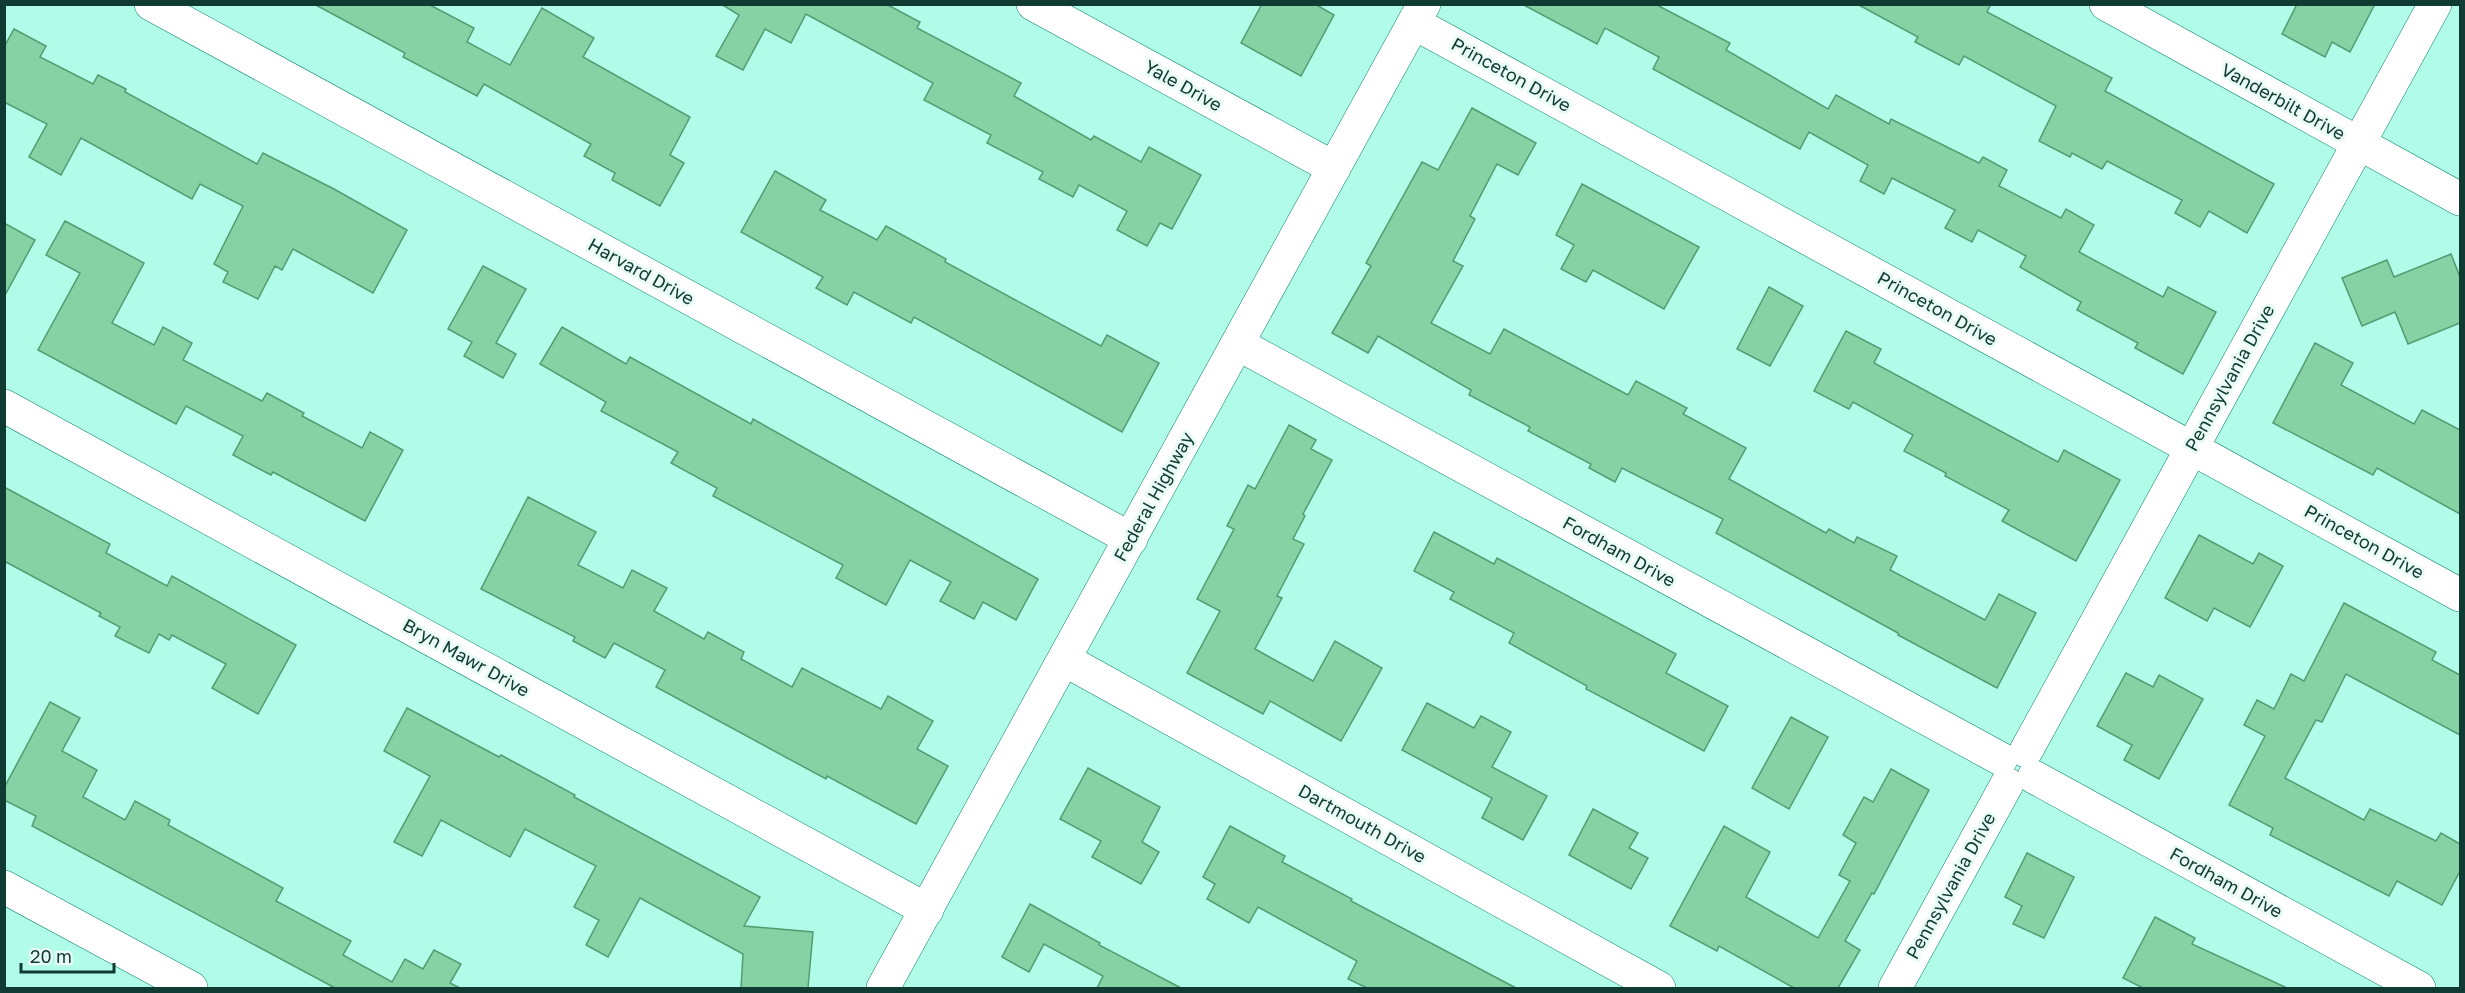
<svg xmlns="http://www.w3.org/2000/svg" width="2465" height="993" font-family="'Golos Text',sans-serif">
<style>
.building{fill:#87d2a4;stroke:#529c71;stroke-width:1.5}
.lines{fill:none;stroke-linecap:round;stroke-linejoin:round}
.minor-casing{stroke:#0e8470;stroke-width:34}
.secondary-casing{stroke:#0e8470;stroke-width:34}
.minor{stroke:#fff;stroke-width:33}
.secondary{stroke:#fff;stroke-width:33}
.labels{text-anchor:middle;stroke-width:6;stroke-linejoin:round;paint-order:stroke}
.street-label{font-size:18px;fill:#103b32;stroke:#eafbf6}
</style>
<rect width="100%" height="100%" fill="#b0fce8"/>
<g class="building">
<path d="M 314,4 L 430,5 L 474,28 L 467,42 L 510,65 L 542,8 L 594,38 L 583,57 L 690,117 L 670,155 L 684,163 L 660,206 L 612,180 L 615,173 L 584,156 L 591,144 L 484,84 L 477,96 L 403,57 L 405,53 Z"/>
<path d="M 721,4 L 886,4 L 920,22 L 917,28 L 1021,83 L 1014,96 L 1091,140 L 1094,136 L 1141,162 L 1149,147 L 1201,175 L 1172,229 L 1160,223 L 1147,246 L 1117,230 L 1127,211 L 1079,185 L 1073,197 L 1039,179 L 1043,172 L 987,143 L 991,135 L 924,100 L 933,83 L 806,14 L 791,43 L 765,29 L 743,70 L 716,56 L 739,15 Z"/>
<path d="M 1262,4 L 1315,4 L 1334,15 L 1301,76 L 1241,43 Z"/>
<path d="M 1522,4 L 1655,4 L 1730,43 L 1726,50 L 1828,109 L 1836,95 L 1889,124 L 1891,119 L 1979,163 L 1983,157 L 2007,170 L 1999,186 L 2061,218 L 2066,209 L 2094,225 L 2079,252 L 2163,297 L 2168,287 L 2216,312 L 2183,374 L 2135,348 L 2138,343 L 2077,310 L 2081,302 L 2020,267 L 2026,256 L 1978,230 L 1972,242 L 1945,228 L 1955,210 L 1892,178 L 1884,194 L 1860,181 L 1868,165 L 1809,132 L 1800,149 L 1653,69 L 1659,57 L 1605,28 L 1597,44 Z"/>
<path d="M 1857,4 L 1991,4 L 1987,12 L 2112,78 L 2105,91 L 2274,184 L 2247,233 L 2209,211 L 2200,227 L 2175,213 L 2182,200 L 2107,161 L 2102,169 L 2072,153 L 2070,157 L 2039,141 L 2056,106 L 1964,56 L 1959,65 L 1915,42 L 1918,37 Z"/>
<path d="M 2297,4 L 2375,4 L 2350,52 L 2332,42 L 2325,57 L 2282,34 Z"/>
<path d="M 14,29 L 46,46 L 40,57 L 93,84 L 98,75 L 126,89 L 125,92 L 257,164 L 263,153 L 334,189 L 407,230 L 373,293 L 293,249 L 282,270 L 275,266 L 258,299 L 223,282 L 228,272 L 214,264 L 243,206 L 200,184 L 192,199 L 81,138 L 61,175 L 29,157 L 47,124 L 4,102 L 4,47 Z"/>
<path d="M 1472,108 L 1536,143 L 1518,175 L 1497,164 L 1470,216 L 1475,219 L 1453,261 L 1463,266 L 1431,323 L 1490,354 L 1504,329 L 1628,395 L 1636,381 L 1687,408 L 1683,414 L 1746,448 L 1729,479 L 1826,533 L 1829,529 L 1854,543 L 1857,537 L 1897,556 L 1890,570 L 1985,620 L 1999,594 L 2036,613 L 1997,688 L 1898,635 L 1898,633 L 1716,533 L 1723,519 L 1622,468 L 1615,482 L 1589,468 L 1591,464 L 1528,431 L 1530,427 L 1469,395 L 1471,390 L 1378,336 L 1368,353 L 1332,333 L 1371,266 L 1366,263 L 1422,162 L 1438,170 Z"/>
<path d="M 775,171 L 826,200 L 820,210 L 877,240 L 886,226 L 946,259 L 945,262 L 1101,346 L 1107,335 L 1159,363 L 1122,432 L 914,317 L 911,323 L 854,292 L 847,305 L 816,288 L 823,277 L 741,232 Z"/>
<path d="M 1582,184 L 1699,247 L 1664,309 L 1593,270 L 1586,282 L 1561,269 L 1574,245 L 1556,235 Z"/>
<path d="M 65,221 L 144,263 L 112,323 L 154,345 L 163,327 L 192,343 L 183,360 L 262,401 L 267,393 L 304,413 L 302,416 L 362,448 L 370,432 L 403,450 L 365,521 L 273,472 L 271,475 L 233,455 L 243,436 L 186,406 L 176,424 L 38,350 L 80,273 L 46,255 Z"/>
<path d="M 4,223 L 35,240 L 4,297 Z"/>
<path d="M 2451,254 L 2460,277 L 2460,323 L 2408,344 L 2395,312 L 2362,326 L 2342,278 L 2387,260 L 2394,277 Z"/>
<path d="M 483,266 L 526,289 L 496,343 L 516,354 L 503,378 L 464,356 L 472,342 L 448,329 Z"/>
<path d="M 1769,287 L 1803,306 L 1770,366 L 1737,349 Z"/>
<path d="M 562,327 L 626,364 L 630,357 L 751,424 L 753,419 L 1038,579 L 1016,620 L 983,602 L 974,619 L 940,601 L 951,582 L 910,560 L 886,605 L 836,578 L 843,565 L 713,496 L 717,488 L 671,463 L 678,452 L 601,411 L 606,402 L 540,364 Z"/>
<path d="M 1846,331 L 1881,349 L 1874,363 L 2058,462 L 2064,450 L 2120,480 L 2076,561 L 2002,521 L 2009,510 L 1945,476 L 1946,473 L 1904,451 L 1913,435 L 1853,402 L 1849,409 L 1814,391 Z"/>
<path d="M 2315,343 L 2353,363 L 2341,385 L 2414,424 L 2422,410 L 2460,430 L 2460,514 L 2377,468 L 2373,475 L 2273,423 Z"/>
<path d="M 1289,425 L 1316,440 L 1311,449 L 1332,460 L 1303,514 L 1305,516 L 1293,539 L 1304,544 L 1277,596 L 1282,598 L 1255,649 L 1313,681 L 1335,641 L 1382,668 L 1341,741 L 1270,701 L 1263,714 L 1187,673 L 1220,611 L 1197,599 L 1234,529 L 1227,526 L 1248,485 L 1255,489 Z"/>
<path d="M 4,487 L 110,544 L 106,553 L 167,586 L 172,576 L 296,645 L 258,714 L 212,688 L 226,664 L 172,635 L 169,640 L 159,634 L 149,653 L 115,636 L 120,627 L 99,616 L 101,613 L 4,561 Z"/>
<path d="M 528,497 L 596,532 L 578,565 L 623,588 L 632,570 L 667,588 L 654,611 L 704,639 L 708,632 L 744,652 L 741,659 L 792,687 L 802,668 L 881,709 L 888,696 L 933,721 L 917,749 L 948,766 L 916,824 L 827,776 L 826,779 L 656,687 L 665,670 L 614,643 L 605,658 L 573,641 L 575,637 L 481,589 Z"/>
<path d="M 1434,532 L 1494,564 L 1497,558 L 1676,654 L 1666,673 L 1728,706 L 1704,751 L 1586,689 L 1587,686 L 1509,643 L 1514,633 L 1450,599 L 1454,592 L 1414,571 Z"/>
<path d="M 2199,535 L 2253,564 L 2259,553 L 2283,566 L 2250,627 L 2214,608 L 2207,621 L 2165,598 Z"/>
<path d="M 2344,603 L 2436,652 L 2432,660 L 2460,675 L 2460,735 L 2346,674 L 2322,722 L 2316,720 L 2285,778 L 2364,820 L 2370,809 L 2436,841 L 2441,833 L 2460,844 L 2460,871 L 2442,905 L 2397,881 L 2389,896 L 2270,835 L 2273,828 L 2229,805 L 2265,736 L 2244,725 L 2257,700 L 2274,709 L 2291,674 L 2304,681 Z"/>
<path d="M 2126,673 L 2153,687 L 2159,675 L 2203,699 L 2159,779 L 2124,760 L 2132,745 L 2097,726 Z"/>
<path d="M 50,702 L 80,718 L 62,751 L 97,770 L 83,797 L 125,820 L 135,801 L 170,820 L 168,825 L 283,888 L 276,901 L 351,941 L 343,955 L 392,982 L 405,959 L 423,969 L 434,950 L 461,964 L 450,983 L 460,988 L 335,988 L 32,826 L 36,816 L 4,800 L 4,788 Z"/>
<path d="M 1427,703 L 1474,728 L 1481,716 L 1511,732 L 1492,767 L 1547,796 L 1523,840 L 1482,818 L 1492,798 L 1402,750 Z"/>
<path d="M 407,708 L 499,757 L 501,755 L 575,795 L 574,797 L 760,897 L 744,926 L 813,932 L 808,988 L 741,988 L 743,954 L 640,898 L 608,957 L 586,945 L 599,920 L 574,907 L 596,866 L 525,829 L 510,857 L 441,820 L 422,856 L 394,842 L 430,776 L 384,751 Z"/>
<path d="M 1791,717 L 1828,737 L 1789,809 L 1752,788 Z"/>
<path d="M 1088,768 L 1160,807 L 1142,842 L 1159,852 L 1141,884 L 1092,857 L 1101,841 L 1060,819 Z"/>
<path d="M 1891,769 L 1929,790 L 1874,894 L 1872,893 L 1845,941 L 1860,950 L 1838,988 L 1794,988 L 1719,946 L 1717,951 L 1670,926 L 1724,826 L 1770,852 L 1746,897 L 1818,938 L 1850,881 L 1839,875 L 1856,843 L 1843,835 L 1864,797 L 1873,802 Z"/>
<path d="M 1593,809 L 1638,833 L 1629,848 L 1648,858 L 1631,889 L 1569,855 Z"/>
<path d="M 1230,826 L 1285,856 L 1282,862 L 1352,899 L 1351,901 L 1516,988 L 1367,988 L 1348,979 L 1357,961 L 1258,907 L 1249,923 L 1207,899 L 1215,884 L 1203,877 Z"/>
<path d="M 2027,853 L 2074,877 L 2044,938 L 2013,924 L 2022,906 L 2005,897 Z"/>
<path d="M 1030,904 L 1100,943 L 1099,945 L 1181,988 L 1097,988 L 1103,976 L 1044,944 L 1029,972 L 1002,957 Z"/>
<path d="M 2155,917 L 2195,938 L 2192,944 L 2287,988 L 2143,988 L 2123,978 Z"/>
</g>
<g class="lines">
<g class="minor-casing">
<g id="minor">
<path d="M 151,4 L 1131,539"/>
<path d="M 1033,4 L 1334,168"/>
<path d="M 2106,4 L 2460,199"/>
<path d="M 1414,23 L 2460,595"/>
<path d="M 1238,344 L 2001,759"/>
<path d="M 4,406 L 927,910"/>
<path d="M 1065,660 L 1659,988"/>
<path d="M 2026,751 L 2435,4"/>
<path d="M 2034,777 L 2419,988"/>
<path d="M 4,887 L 191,988"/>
<path d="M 1895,988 L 2007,784"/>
</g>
</g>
<g class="secondary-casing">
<path id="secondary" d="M 883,988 L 1424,4"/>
</g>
<use href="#minor" class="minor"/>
<use href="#secondary" class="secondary"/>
</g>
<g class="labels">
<g class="street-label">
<text transform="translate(1511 75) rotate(29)" y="6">Princeton Drive</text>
<text transform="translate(1183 86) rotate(29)" y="6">Yale Drive</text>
<text transform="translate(2283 102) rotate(29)" y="6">Vanderbilt Drive</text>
<text transform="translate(641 272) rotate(29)" y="6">Harvard Drive</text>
<text transform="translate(1937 309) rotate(29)" y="6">Princeton Drive</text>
<text transform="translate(2230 378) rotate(-61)" y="6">Pennsylvania Drive</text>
<text transform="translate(1154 497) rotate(-61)" y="6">Federal Highway</text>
<text transform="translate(2364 542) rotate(29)" y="6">Princeton Drive</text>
<text transform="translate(1619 552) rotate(29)" y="6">Fordham Drive</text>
<text transform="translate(466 658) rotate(29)" y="6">Bryn Mawr Drive</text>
<text transform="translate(1362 824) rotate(29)" y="6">Dartmouth Drive</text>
<text transform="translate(2226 883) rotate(29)" y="6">Fordham Drive</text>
<text transform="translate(1951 886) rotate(-61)" y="6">Pennsylvania Drive</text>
</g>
</g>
<rect width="2465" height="993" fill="none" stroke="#103b32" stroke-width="12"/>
<path d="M21 963v9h93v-9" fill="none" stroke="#103b32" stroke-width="3"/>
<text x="30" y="963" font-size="18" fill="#103b32" stroke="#eafbf6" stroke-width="4.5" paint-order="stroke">20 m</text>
</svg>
